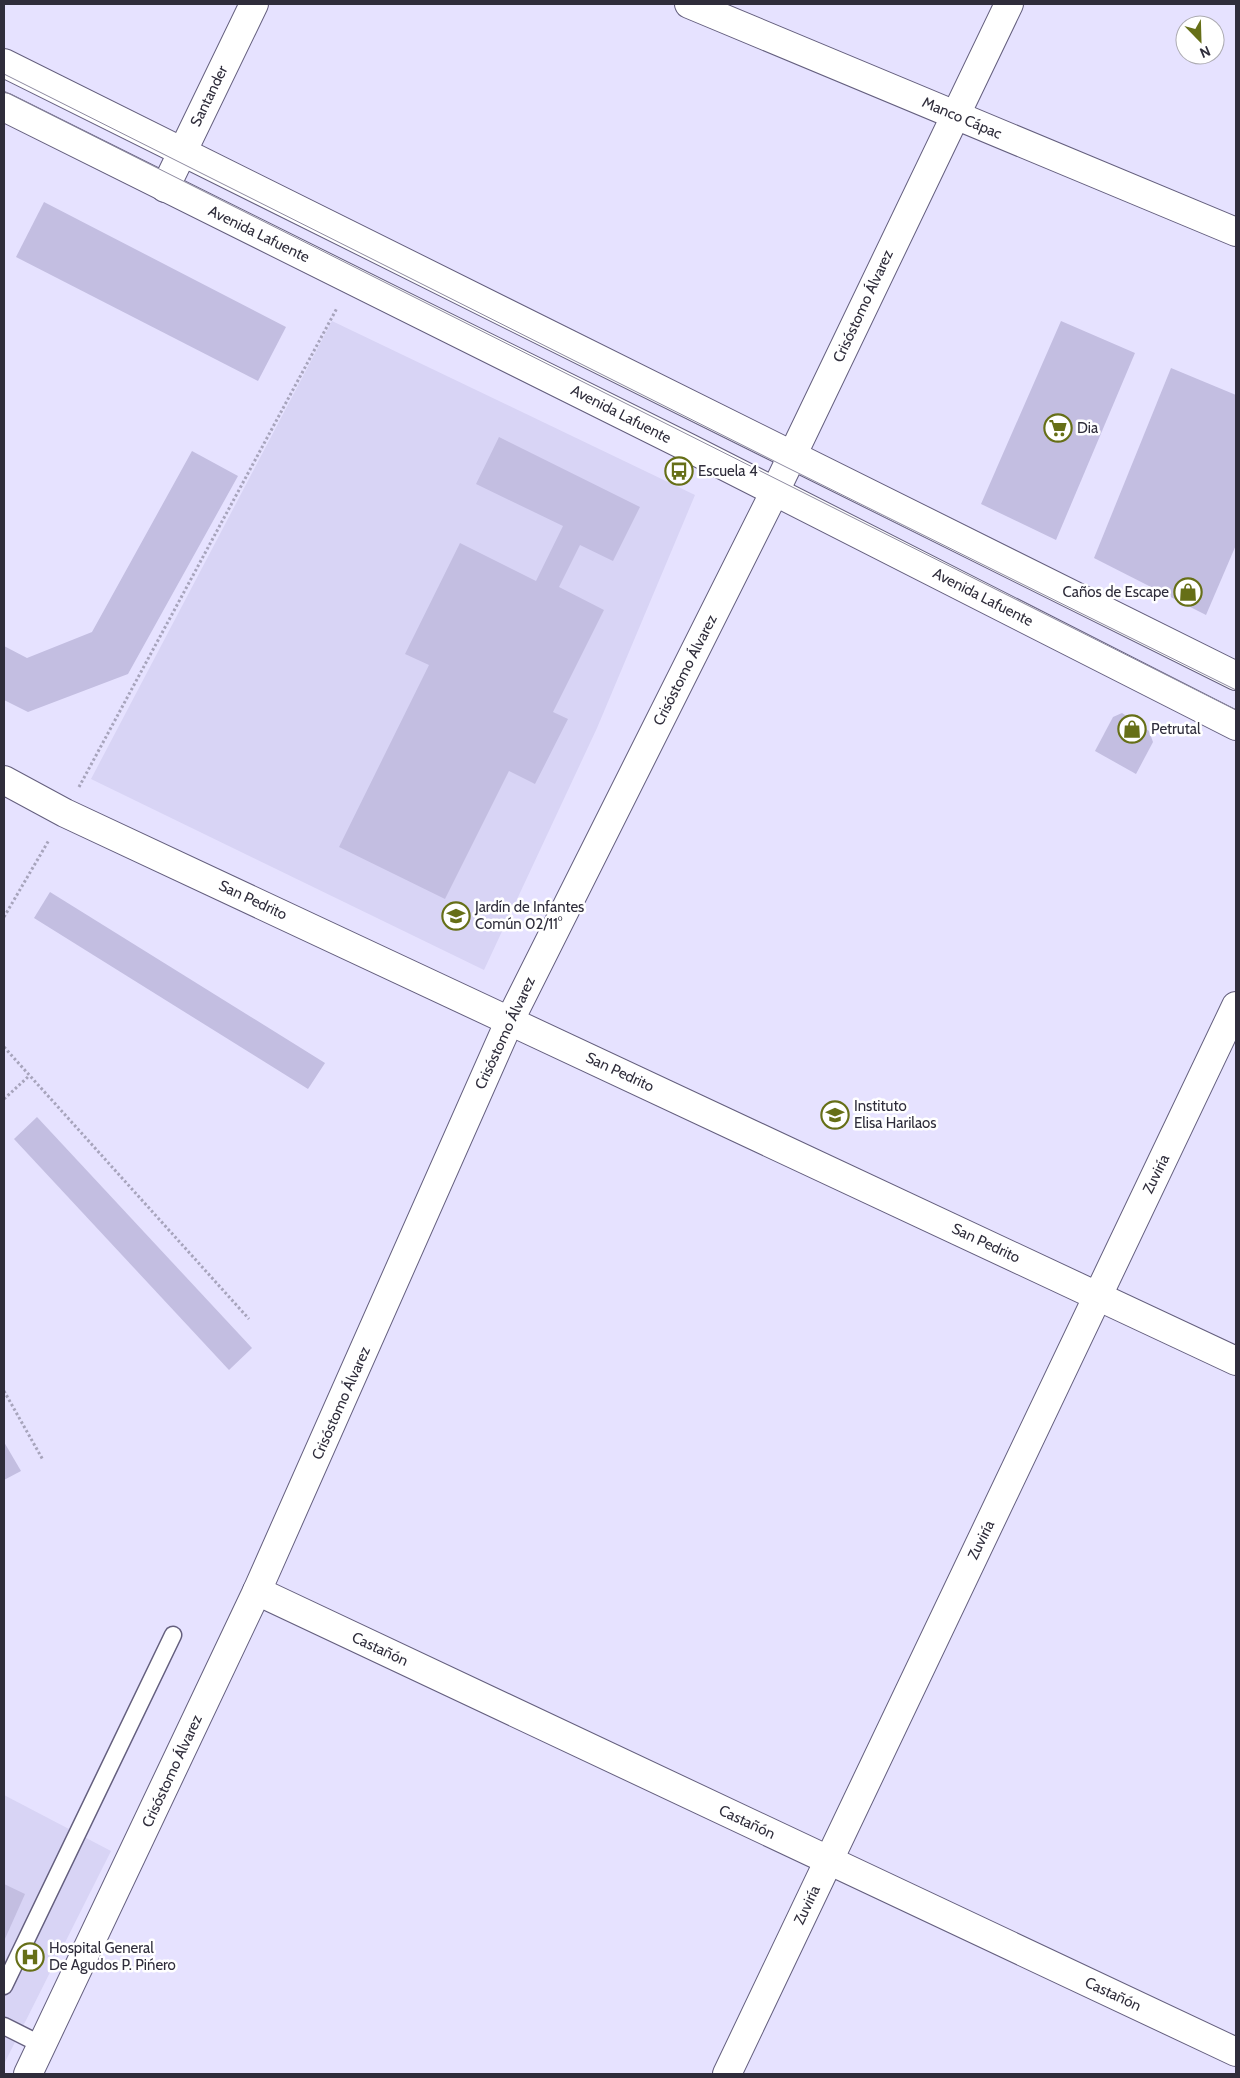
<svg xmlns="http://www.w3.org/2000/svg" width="1240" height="2078" font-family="Cabin,sans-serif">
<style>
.built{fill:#d8d4f5}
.building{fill:#c3bee1}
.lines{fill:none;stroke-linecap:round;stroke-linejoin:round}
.service-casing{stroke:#645f7e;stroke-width:19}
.minor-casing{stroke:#645f7e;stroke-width:30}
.secondary-casing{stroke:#645f7e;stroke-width:30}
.path{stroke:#a7a4bc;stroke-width:3;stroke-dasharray:2.5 2.5;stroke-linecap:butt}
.service{stroke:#fff;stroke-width:16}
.minor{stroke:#fff;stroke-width:28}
.secondary{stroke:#fff;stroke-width:28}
.tram{stroke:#8d8aa0;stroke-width:1}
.labels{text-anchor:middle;stroke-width:5;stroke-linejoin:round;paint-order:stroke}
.street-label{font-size:15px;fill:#2f2d3b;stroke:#fff}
.poi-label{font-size:15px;fill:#2f2d3b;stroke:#fff;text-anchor:start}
</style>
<rect width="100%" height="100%" fill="#e6e2ff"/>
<g class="built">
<path d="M 332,321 L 695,495 L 597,728 L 484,970 L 91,779 Z"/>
<path d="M 4,1795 L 111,1851 L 4,2064 Z"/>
</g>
<g class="building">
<path d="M 44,202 L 286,327 L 258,381 L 16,257 Z"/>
<path d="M 1061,321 L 1135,353 L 1056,540 L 981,504 Z"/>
<path d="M 1171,368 L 1236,395 L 1236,545 L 1206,615 L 1094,558 Z"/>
<path d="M 499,437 L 640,507 L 613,561 L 580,545 L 559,587 L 604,610 L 553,712 L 568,719 L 535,784 L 509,771 L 445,899 L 339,847 L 429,665 L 405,654 L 460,543 L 536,581 L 563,526 L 476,484 Z"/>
<path d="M 192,451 L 238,476 L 128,674 L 28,712 L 4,700 L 4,646 L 27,658 L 92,632 Z"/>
<path d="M 1122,713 L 1149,731 L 1153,742 L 1136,774 L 1095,751 L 1113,717 Z"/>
<path d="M 50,892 L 325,1063 L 308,1089 L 34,918 Z"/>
<path d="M 37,1117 L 252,1348 L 229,1370 L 14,1139 Z"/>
<path d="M 4,1442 L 21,1471 L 4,1480 Z"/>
<path d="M 4,1884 L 25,1894 L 4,1941 Z"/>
</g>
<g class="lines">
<g class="service-casing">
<g id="service">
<path d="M 4,1986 L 173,1635"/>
<path d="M 4,2026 L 42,2045"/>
</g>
</g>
<g class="minor-casing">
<g id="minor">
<path d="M 689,4 L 1236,232"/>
<path d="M 165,188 L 254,4"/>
<path d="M 4,780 L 65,813 L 1236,1361"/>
<path d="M 257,1591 L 1236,2052"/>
<path d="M 28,2074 L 257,1591 L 510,1020 L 780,481 L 1009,4"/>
<path d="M 727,2074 L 1236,1006"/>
</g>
</g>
<g class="secondary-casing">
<g id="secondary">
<path d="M 4,63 L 1236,676"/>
<path d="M 4,107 L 689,448 L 1236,726"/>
</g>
</g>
<g class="path">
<path d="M 79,787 L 337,308"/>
<path d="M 4,917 L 49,840"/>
<path d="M 4,1047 L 249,1319"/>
<path d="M 4,1099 L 29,1076"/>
<path d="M 4,1391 L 43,1460"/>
</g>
<use href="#service" class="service"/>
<use href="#minor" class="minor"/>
<use href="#secondary" class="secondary"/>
<g class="tram">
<path d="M 4,74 L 786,467 L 1236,690"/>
<path d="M 4,91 L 1236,710"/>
</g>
</g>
<defs>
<g id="supermarket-ring" transform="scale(1.4375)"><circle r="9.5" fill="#fff" stroke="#666f17" stroke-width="1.5"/><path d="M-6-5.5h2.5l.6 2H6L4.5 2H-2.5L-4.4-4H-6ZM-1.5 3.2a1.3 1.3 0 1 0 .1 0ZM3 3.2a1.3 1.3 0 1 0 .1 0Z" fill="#666f17"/></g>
<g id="bus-ring" transform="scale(1.4375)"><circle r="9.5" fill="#fff" stroke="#666f17" stroke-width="1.5"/><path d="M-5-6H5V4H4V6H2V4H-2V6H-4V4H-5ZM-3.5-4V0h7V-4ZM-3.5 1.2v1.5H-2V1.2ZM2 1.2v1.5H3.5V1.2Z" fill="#666f17"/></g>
<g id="shop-ring" transform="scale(1.4375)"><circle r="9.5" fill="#fff" stroke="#666f17" stroke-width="1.5"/><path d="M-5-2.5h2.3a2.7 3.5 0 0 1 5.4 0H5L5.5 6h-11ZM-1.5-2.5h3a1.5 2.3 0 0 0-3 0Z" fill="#666f17"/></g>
<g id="school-ring" transform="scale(1.4375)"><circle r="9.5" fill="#fff" stroke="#666f17" stroke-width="1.5"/><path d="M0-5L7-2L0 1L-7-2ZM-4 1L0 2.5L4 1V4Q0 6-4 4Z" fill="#666f17"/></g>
<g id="hospital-ring" transform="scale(1.4375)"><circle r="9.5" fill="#fff" stroke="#666f17" stroke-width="1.5"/><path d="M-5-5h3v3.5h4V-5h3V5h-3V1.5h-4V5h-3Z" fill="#666f17"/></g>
</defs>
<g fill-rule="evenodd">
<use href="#supermarket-ring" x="1058" y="428"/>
<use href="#bus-ring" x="679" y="471"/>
<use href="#shop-ring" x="1188" y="592"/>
<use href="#shop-ring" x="1132" y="729"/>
<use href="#school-ring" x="456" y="916"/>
<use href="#school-ring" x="835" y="1115"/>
<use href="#hospital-ring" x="30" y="1957"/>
</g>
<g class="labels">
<g class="street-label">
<text transform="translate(209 96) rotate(-64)" y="5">Santander</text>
<text transform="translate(962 118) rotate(23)" y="5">Manco Cápac</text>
<text transform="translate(259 234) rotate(26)" y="5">Avenida Lafuente</text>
<text transform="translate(863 306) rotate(-65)" y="5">Crisóstomo Álvarez</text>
<text transform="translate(621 414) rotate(27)" y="5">Avenida Lafuente</text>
<text transform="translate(983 597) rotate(27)" y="5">Avenida Lafuente</text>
<text transform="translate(685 670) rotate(-63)" y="5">Crisóstomo Álvarez</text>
<text transform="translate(253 900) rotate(25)" y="5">San Pedrito</text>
<text transform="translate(505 1033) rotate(-65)" y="5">Crisóstomo Álvarez</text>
<text transform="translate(620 1072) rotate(25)" y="5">San Pedrito</text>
<text transform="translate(1156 1174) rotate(-64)" y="5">Zuviría</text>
<text transform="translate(986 1243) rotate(25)" y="5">San Pedrito</text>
<text transform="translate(341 1403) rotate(-66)" y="5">Crisóstomo Álvarez</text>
<text transform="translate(981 1540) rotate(-64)" y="5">Zuviría</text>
<text transform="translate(380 1649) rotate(25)" y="5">Castañón</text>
<text transform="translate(172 1771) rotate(-65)" y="5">Crisóstomo Álvarez</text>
<text transform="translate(747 1822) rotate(25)" y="5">Castañón</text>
<text transform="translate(807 1905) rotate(-65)" y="5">Zuviría</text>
<text transform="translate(1113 1994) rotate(25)" y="5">Castañón</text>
</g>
<g class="poi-label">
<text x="1077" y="433">Dia</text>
<text x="698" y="476">Escuela 4</text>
<text x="1169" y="597" text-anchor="end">Caños de Escape</text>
<text x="1151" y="734">Petrutal</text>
<text x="475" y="912">Jardín de Infantes<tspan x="475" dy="17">Común 02/11°</tspan></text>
<text x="854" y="1111">Instituto<tspan x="854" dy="17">Elisa Harilaos</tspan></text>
<text x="49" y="1953">Hospital General<tspan x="49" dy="17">De Agudos P. Pińero</tspan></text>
</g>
</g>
<rect width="1240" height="2078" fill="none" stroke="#2f2d3b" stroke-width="10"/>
<g transform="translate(1200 40) rotate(157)"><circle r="24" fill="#ffffff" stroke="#acabb1"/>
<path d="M0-4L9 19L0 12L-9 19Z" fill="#666f17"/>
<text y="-8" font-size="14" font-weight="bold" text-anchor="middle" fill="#2f2d3b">N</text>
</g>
</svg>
